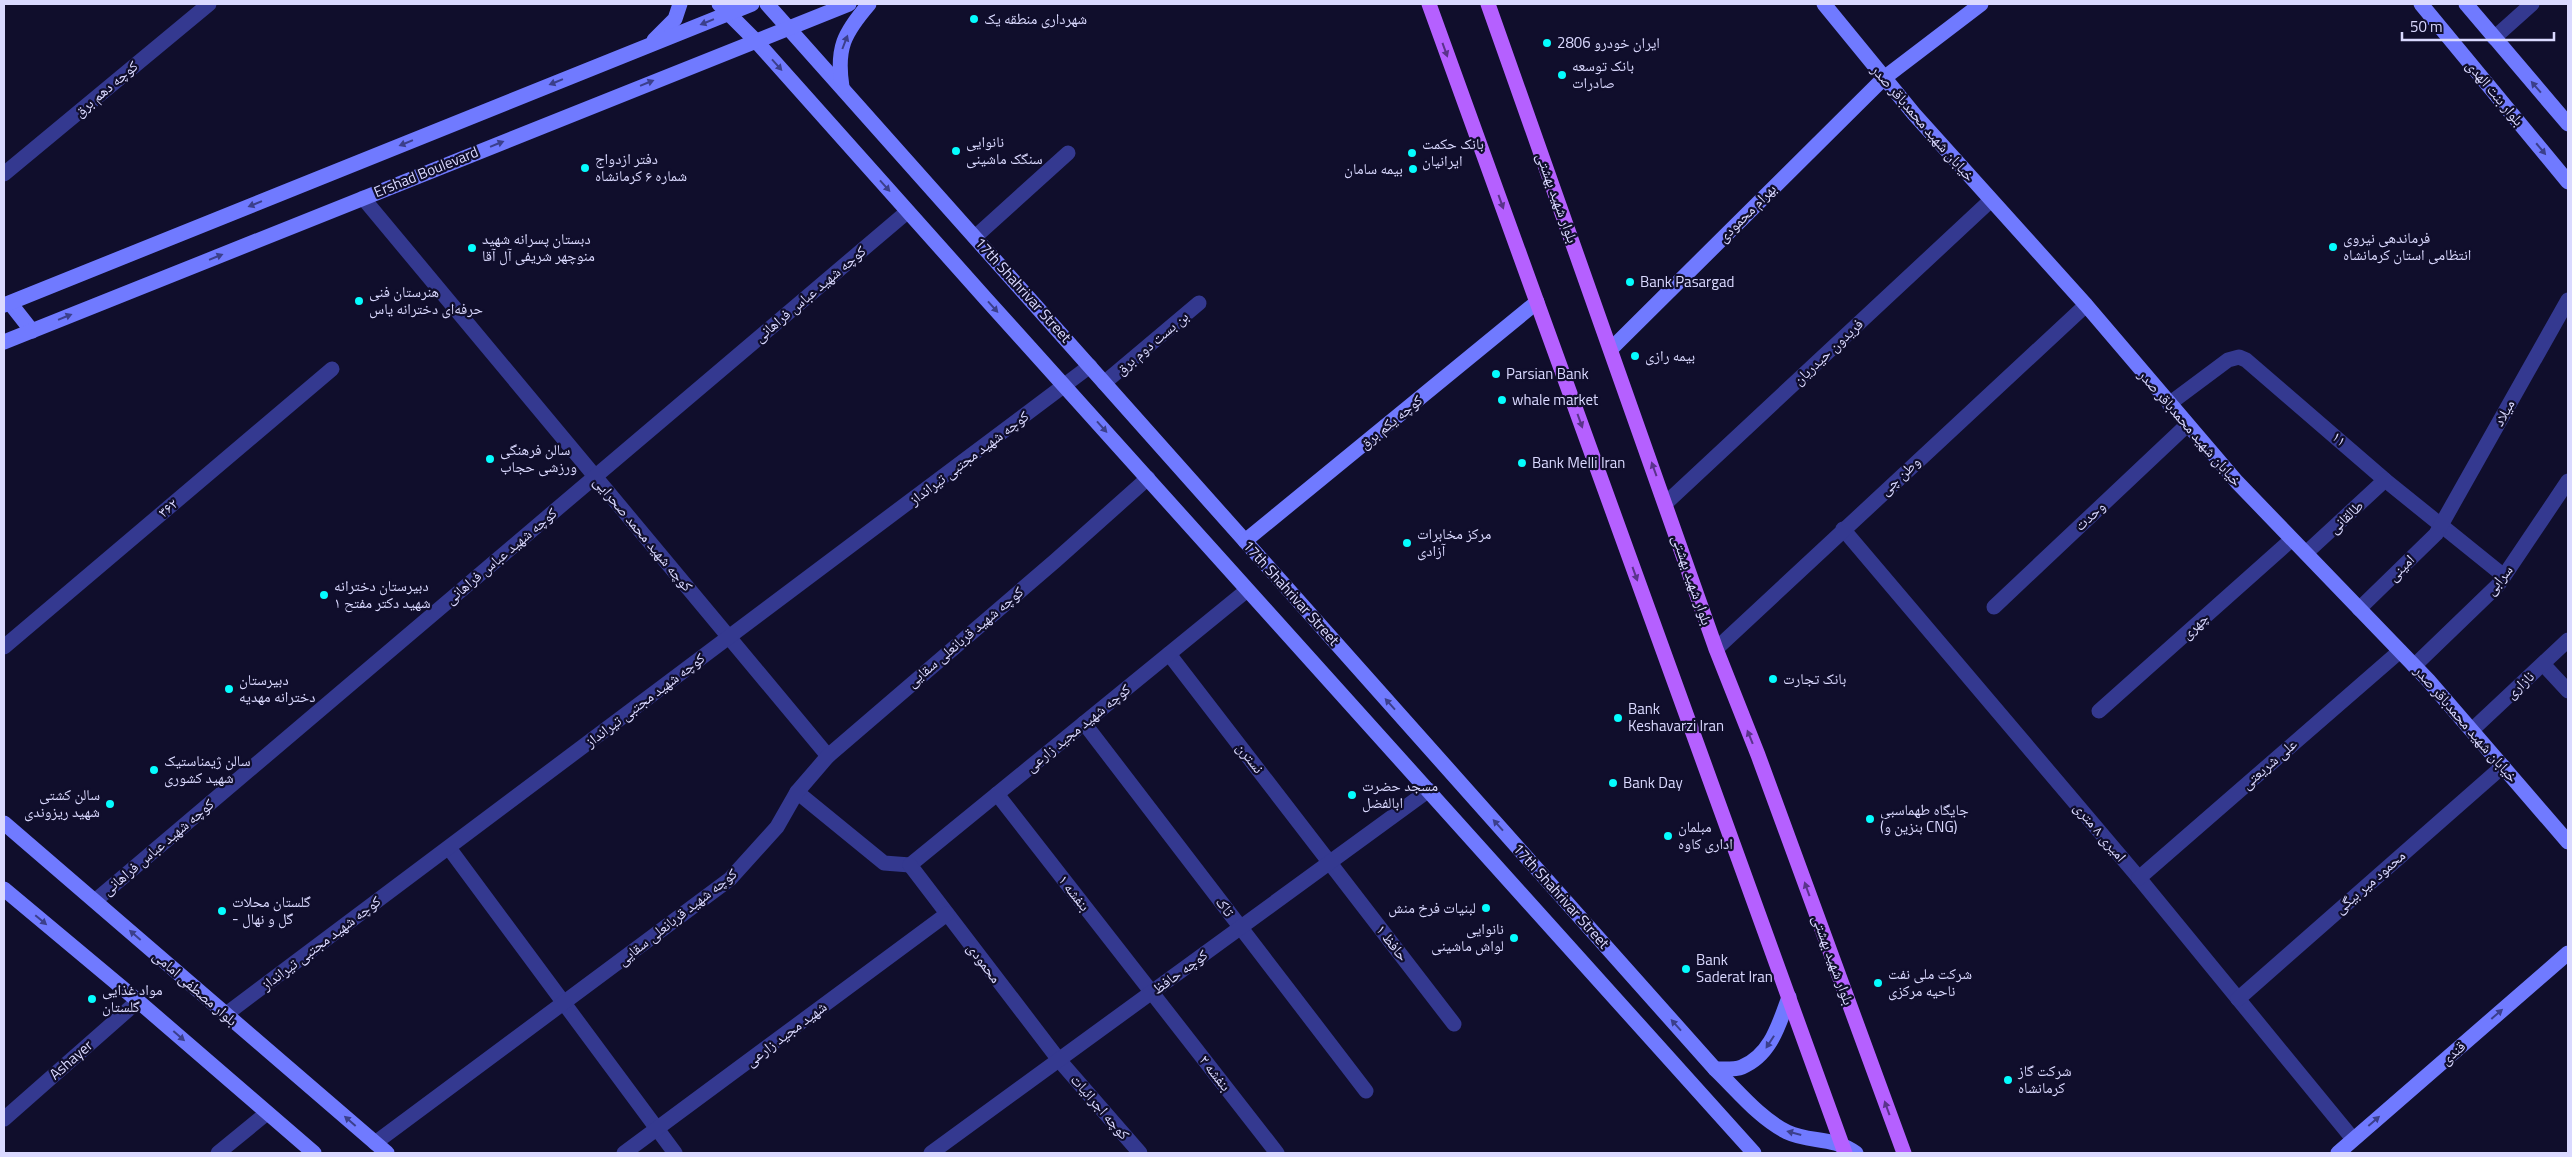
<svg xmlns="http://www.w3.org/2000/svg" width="2572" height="1157" font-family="'Titillium Web','Noto Naskh Arabic',sans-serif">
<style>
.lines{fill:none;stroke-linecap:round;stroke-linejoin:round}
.street{stroke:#343990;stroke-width:15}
.secondary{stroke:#707aff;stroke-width:15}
.primary{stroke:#b560ff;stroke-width:15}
.oneway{fill:#3b3f8b}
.oneway2{fill:#5a338b}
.poi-dot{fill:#05fdff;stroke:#100e2c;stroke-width:2}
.labels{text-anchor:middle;stroke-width:4.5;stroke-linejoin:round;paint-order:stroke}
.poi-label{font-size:15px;fill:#dad9ff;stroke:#100e2c;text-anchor:start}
.street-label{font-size:15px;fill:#dad9ff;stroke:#100e2c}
</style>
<rect width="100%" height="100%" fill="#100e2c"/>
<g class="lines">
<g class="street">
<path d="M 2494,38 L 2532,4"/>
<path d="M 4,174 L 209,4"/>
<path d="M 363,198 L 828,756"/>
<path d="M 975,237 L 1068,153"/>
<path d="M 1104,383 L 1199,303"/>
<path d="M 2169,404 L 2228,360 L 2239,357 L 2246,360 L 2385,480 L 2504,576"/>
<path d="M 1666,503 L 1990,201"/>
<path d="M 1843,529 L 2139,878 L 2353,1139"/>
<path d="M 2306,553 L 2385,480"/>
<path d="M 1994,607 L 2187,425"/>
<path d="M 2359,609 L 2436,534 L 2568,300"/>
<path d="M 4,647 L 332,369"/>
<path d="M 1716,649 L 2086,305"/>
<path d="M 1169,654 L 1454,1024"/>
<path d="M 2543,664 L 2568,691"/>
<path d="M 2414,666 L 2498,585 L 2568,481"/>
<path d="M 2099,711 L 2291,540"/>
<path d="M 1084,723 L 1366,1091"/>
<path d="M 2472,730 L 2568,640"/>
<path d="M 797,792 L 884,863 L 910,865"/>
<path d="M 997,794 L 1277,1153"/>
<path d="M 449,848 L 675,1153"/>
<path d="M 910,865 L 1246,591"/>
<path d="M 910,865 L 1059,1060 L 1140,1153"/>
<path d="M 2139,878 L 2400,651"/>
<path d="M 96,900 L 907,212"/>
<path d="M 2238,999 L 2503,766"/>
<path d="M 225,1015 L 1090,366"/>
<path d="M 4,1119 L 138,1001"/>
<path d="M 375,1143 L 730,879 L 777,827 L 797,792 L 828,756 L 1055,561 L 1148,478"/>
<path d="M 218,1153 L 267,1113"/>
<path d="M 624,1153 L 947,914"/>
<path d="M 931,1153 L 1429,790"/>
</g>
<g class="secondary">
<path d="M 719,4 L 755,40 C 1086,413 1422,782 1754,1153"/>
<path d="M 767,4 L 1715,1069 C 1737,1090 1759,1118 1787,1132 C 1810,1143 1832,1136 1856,1153"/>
<path d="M 1824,4 L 1914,114 L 2086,305 L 2237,482 L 2428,680 L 2568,842"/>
<path d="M 2421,4 L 2568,182"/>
<path d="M 2466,4 L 2568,124"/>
<path d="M 654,40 L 675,19 L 680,4"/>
<path d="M 842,87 C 836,48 844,33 869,4"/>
<path d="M 10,303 L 32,331"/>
<path d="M 4,305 L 752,4"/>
<path d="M 4,342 L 849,4"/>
<path d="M 1611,349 L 1884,78 L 1981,4"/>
<path d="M 1245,541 L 1537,302"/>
<path d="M 4,823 L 387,1153"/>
<path d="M 4,889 L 138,1001 L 314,1153"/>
<path d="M 1715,1069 C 1723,1069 1735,1070 1742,1067 C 1771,1055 1779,1024 1789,997"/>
<path d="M 2338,1153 L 2568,953"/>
</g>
<g class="primary">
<path d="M 1429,4 L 1845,1153"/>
<path d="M 1488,4 L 1716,649 L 1758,755 L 1904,1153"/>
</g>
</g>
<defs><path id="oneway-solid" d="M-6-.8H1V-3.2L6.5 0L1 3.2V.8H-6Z" transform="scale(1.25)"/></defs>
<g class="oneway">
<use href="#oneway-solid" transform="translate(707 22) rotate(158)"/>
<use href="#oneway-solid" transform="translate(845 42) rotate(-69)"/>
<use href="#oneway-solid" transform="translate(777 65) rotate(48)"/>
<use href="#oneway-solid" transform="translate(556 82) rotate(158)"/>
<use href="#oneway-solid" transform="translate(647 83) rotate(-22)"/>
<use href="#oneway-solid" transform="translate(2536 87) rotate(-131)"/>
<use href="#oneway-solid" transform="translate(406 143) rotate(158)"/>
<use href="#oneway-solid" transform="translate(497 144) rotate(-22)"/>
<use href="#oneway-solid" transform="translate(2541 149) rotate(50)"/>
<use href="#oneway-solid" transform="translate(885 186) rotate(48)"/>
<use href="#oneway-solid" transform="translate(255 204) rotate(158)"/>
<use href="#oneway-solid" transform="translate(216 257) rotate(-22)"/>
<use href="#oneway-solid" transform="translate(993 307) rotate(48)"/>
<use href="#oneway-solid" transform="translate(65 317) rotate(-22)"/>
<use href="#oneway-solid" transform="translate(1102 427) rotate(48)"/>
<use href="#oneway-solid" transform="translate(1390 704) rotate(-132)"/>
<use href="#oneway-solid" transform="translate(1498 825) rotate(-132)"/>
<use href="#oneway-solid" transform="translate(41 920) rotate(40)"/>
<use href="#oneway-solid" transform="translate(135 935) rotate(-139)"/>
<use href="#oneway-solid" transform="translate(2497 1014) rotate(-41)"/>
<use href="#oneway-solid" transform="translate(1676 1025) rotate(-132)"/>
<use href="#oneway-solid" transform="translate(179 1036) rotate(41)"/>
<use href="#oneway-solid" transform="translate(1770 1042) rotate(123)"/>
<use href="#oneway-solid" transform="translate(350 1121) rotate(-139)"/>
<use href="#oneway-solid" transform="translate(2374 1121) rotate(-41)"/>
<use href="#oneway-solid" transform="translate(1794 1133) rotate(-165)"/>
</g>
<g class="oneway2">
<use href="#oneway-solid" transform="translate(1445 50) rotate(70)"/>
<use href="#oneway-solid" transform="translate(1501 202) rotate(70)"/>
<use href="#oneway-solid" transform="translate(1580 421) rotate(70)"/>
<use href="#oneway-solid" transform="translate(1654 469) rotate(-110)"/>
<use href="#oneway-solid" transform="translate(1635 574) rotate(70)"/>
<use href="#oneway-solid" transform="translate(1750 737) rotate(-112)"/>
<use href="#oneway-solid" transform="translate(1807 889) rotate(-110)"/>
<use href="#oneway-solid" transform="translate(1887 1108) rotate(-110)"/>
</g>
<g class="poi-dot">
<circle cx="974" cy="19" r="5"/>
<circle cx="1547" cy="43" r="5"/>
<circle cx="1562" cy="75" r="5"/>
<circle cx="956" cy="151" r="5"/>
<circle cx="1412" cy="153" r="5"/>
<circle cx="585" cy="168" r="5"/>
<circle cx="1413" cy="169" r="5"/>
<circle cx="2333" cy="247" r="5"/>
<circle cx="472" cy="248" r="5"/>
<circle cx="1630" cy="282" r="5"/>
<circle cx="359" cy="301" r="5"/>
<circle cx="1635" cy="356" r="5"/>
<circle cx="1496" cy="374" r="5"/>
<circle cx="1502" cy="400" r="5"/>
<circle cx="490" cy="459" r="5"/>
<circle cx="1522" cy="463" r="5"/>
<circle cx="1407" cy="543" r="5"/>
<circle cx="324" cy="595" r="5"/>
<circle cx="1773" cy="679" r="5"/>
<circle cx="229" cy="689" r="5"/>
<circle cx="1618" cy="718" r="5"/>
<circle cx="154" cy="770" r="5"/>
<circle cx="1613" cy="783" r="5"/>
<circle cx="1352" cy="795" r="5"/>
<circle cx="110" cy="804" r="5"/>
<circle cx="1870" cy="819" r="5"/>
<circle cx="1668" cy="836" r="5"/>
<circle cx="1486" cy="908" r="5"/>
<circle cx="222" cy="911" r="5"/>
<circle cx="1514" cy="938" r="5"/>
<circle cx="1686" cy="969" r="5"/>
<circle cx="1878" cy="983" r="5"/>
<circle cx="92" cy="999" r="5"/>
<circle cx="2008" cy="1080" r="5"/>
</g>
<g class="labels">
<g class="poi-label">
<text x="984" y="24">شهرداری منطقه یک</text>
<text x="1557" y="48">ایران خودرو 2806</text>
<text x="1572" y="71">بانک توسعه<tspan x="1572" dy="17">صادرات</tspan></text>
<text x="966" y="147">نانوایی<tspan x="966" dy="17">سنگک ماشینی</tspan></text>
<text x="1422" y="149">بانک حکمت<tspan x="1422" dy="17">ایرانیان</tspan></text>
<text x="595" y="164">دفتر ازدواج<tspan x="595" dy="17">شماره ۶ کرمانشاه</tspan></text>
<text x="1403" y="174" text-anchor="end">بیمه سامان</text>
<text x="2343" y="243">فرماندهی نیروی<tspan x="2343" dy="17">انتظامی استان کرمانشاه</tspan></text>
<text x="482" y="244">دبستان پسرانه شهید<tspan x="482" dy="17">منوچهر شریفی آل آقا</tspan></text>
<text x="1640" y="287">Bank Pasargad</text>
<text x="369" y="297">هنرستان فنی<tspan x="369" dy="17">حرفه‌ای دخترانه یاس</tspan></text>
<text x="1645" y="361">بیمه رازی</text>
<text x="1506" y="379">Parsian Bank</text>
<text x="1512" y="405">whale market</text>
<text x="500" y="455">سالن فرهنگی<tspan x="500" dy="17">ورزشی حجاب</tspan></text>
<text x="1532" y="468">Bank Melli Iran</text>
<text x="1417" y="539">مرکز مخابرات<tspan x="1417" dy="17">آزادی</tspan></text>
<text x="334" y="591">دبیرستان دخترانه<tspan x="334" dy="17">شهید دکتر مفتح ۱</tspan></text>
<text x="1783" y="684">بانک تجارت</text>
<text x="239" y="685">دبیرستان<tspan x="239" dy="17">دخترانه مهدیه</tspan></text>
<text x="1628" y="714">Bank<tspan x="1628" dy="17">Keshavarzi Iran</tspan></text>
<text x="164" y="766">سالن ژیمناستیک<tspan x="164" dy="17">شهید کشوری</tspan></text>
<text x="1623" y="788">Bank Day</text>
<text x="1362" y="791">مسجد حضرت<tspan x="1362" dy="17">ابالفضل</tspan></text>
<text x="100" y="800" text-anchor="end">سالن کشتی<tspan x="100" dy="17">شهید ریزوندی</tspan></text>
<text x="1880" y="815">جایگاه طهماسبی<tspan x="1880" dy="17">(بنزین و CNG)</tspan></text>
<text x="1678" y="832">مبلمان<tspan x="1678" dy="17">اداری کاوه</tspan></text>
<text x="232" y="907">گلستان محلات<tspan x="232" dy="17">- گل و نهال</tspan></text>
<text x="1476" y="913" text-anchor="end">لبنیات فرخ منش</text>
<text x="1504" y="934" text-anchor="end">نانوایی<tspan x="1504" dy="17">لواش ماشینی</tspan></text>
<text x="1696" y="965">Bank<tspan x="1696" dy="17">Saderat Iran</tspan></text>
<text x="1888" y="979">شرکت ملی نفت<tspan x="1888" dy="17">ناحیه مرکزی</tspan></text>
<text x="102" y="995">مواد غذایی<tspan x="102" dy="17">گلستان</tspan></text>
<text x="2018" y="1076">شرکت گاز<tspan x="2018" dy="17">کرمانشاه</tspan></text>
</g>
<g class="street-label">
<text transform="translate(106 89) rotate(-40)" y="5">کوچه دهم برق</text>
<text transform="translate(2495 93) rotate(50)" y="5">بلوار بنت الهدی</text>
<text transform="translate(1923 123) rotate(49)" y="5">خیابان شهید محمدباقر صدر</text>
<text transform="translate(426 172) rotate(-22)" y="5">Ershad Boulevard</text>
<text transform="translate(1557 198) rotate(70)" y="5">بلوار شهید بهشتی</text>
<text transform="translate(1747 213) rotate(-45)" y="5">بهرام محمودی</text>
<text transform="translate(1023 290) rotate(48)" y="5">17th Shahrivar Street</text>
<text transform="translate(810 294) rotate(-40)" y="5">کوچه شهید عباس فراهانی</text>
<text transform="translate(1152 343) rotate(-40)" y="5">بن بست دوم برق</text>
<text transform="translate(1828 352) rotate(-43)" y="5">فریدون حیدریان</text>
<text transform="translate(2504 413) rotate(-61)" y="5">میلاد</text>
<text transform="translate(1391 422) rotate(-39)" y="5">کوچه یکم برق</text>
<text transform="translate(2190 428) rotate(49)" y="5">خیابان شهید محمدباقر صدر</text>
<text transform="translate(2339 439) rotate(41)" y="5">۱۱</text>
<text transform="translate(969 458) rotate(-37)" y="5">کوچه شهید مجتبی تیرانداز</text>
<text transform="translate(1900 476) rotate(-43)" y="5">وطن چی</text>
<text transform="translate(168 508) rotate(-40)" y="5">۳۶۲</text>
<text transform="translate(2090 516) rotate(-43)" y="5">وحدت</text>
<text transform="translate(2346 517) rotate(-43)" y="5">طالقانی</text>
<text transform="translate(643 534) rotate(50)" y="5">کوچه شهید محمد صحرایی</text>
<text transform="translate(501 556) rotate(-40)" y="5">کوچه شهید عباس فراهانی</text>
<text transform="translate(2401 568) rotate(-45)" y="5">امینی</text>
<text transform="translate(1692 580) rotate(71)" y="5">بلوار شهید بهشتی</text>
<text transform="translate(2499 580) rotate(-51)" y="5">سرابی</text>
<text transform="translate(1291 593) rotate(48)" y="5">17th Shahrivar Street</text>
<text transform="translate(2195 626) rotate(-42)" y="5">چهری</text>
<text transform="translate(965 637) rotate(-40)" y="5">کوچه شهید قربانعلی سقایی</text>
<text transform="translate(2520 685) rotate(-43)" y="5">نازاری</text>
<text transform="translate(645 700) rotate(-37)" y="5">کوچه شهید مجتبی تیرانداز</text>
<text transform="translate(2466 724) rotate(49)" y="5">خیابان شهید محمدباقر صدر</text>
<text transform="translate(1078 728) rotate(-39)" y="5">کوچه شهید مجید زارعی</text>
<text transform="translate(1250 758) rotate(52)" y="5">نسترن</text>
<text transform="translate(2269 764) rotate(-41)" y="5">علی شریعتی</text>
<text transform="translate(2100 832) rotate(50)" y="5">امیری ۸ متری</text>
<text transform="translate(158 847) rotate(-40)" y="5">کوچه شهید عباس فراهانی</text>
<text transform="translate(2370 882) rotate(-41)" y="5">محمود میر بیگی</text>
<text transform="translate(1074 893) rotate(52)" y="5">بنفشه ۱</text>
<text transform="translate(1561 896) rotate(48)" y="5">17th Shahrivar Street</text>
<text transform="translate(1225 907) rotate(53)" y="5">تاک</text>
<text transform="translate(677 917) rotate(-38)" y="5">کوچه شهید قربانعلی سقایی</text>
<text transform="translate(321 943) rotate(-37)" y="5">کوچه شهید مجتبی تیرانداز</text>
<text transform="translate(1392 943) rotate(52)" y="5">حافظ ۱</text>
<text transform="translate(1833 960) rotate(70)" y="5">بلوار شهید بهشتی</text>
<text transform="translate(984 963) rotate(53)" y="5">محمودی</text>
<text transform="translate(1180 972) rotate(-36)" y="5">کوچه حافظ</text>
<text transform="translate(195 988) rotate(41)" y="5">بلوار مصطفی امامی</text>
<text transform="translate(786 1034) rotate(-37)" y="5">شهید مجید زارعی</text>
<text transform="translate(2453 1053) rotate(-41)" y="5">قندی</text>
<text transform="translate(71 1060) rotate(-41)" y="5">Ashayer</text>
<text transform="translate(1215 1073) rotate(52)" y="5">بنفشه ۲</text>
<text transform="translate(1100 1107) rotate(49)" y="5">کوچه اجرائیات</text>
</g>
</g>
<rect width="2572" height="1157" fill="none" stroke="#dad9ff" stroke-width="10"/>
<path d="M2402 32v8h152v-8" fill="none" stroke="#dad9ff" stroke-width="2.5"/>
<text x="2410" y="32" font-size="15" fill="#dad9ff" stroke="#100e2c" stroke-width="4" paint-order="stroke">50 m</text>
</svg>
